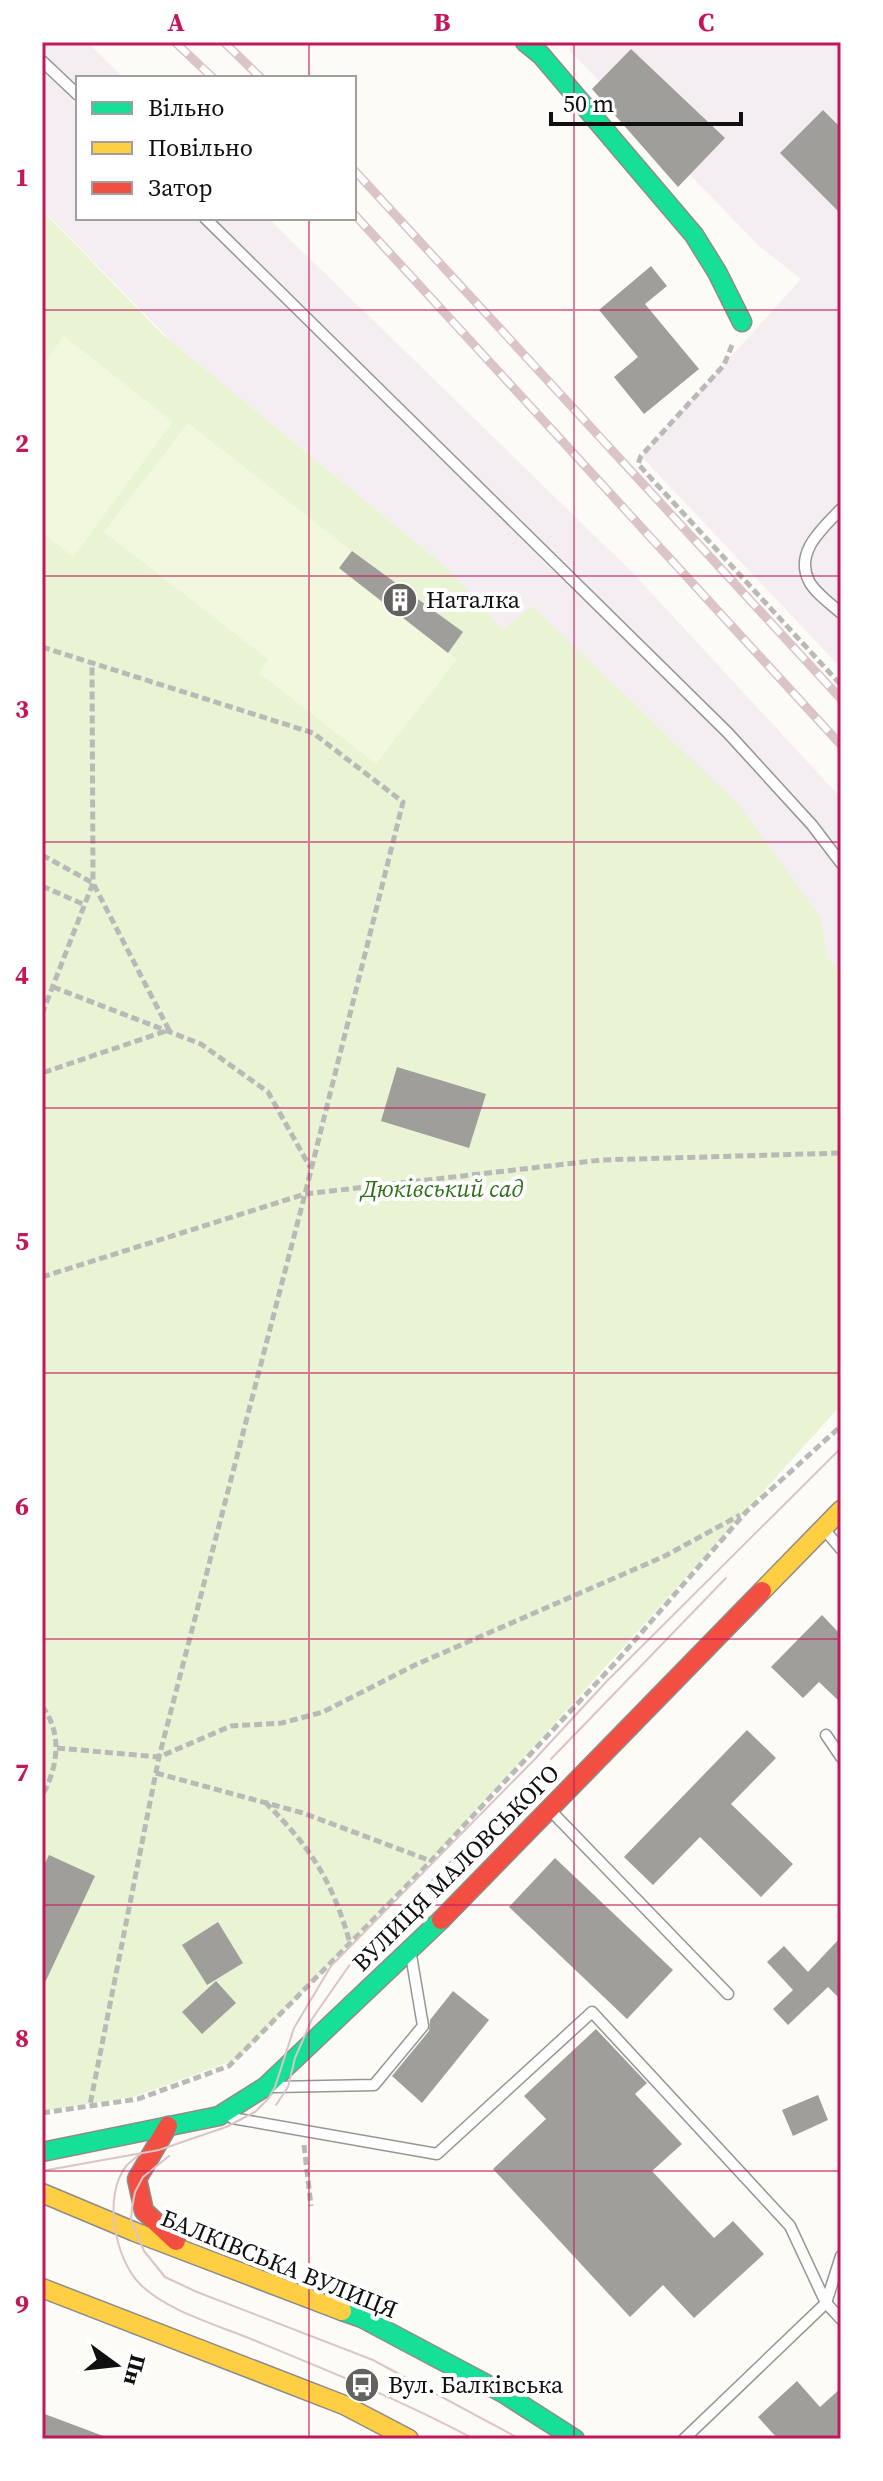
<svg xmlns="http://www.w3.org/2000/svg" width="883" height="2481" font-family="'Source Serif 4',serif">
<style>
.industrial{fill:#f4eef2}
.green{fill:#e8f4d3}
.pitch{fill:#f1f8de}
.building{fill:#a09e9b}
.lines{fill:none;stroke-linecap:round;stroke-linejoin:round}
.lane-casing{stroke:#969694;stroke-width:13}
.fast-casing{stroke:#8d8c8a;stroke-width:21}
.slow-casing{stroke:#8d8c8a;stroke-width:21}
.jam-casing{stroke:#8d8c8a;stroke-width:21}
.path{stroke:#b9b9b8;stroke-width:5;stroke-dasharray:8 4;stroke-linecap:butt}
.lane{stroke:#fffefe;stroke-width:10}
.fast{stroke:#16e098;stroke-width:18}
.slow{stroke:#ffcf43;stroke-width:18}
.jam{stroke:#f24e42;stroke-width:18}
.tram{stroke:#dbc4c6;stroke-width:2}
.rail-casing{stroke:#dbc4c6;stroke-width:9}
.rail{stroke:#fff;stroke-width:6;stroke-dasharray:18;stroke-linecap:butt}
.grid{fill:none;stroke:#c2185b;stroke-width:2;stroke-opacity:0.55}
.labels{text-anchor:middle;stroke-width:8;stroke-linejoin:round;paint-order:stroke}
.poi-label{font-size:24px;fill:#101010;stroke:#fff;text-anchor:start}
.park-label{font-size:24px;font-style:italic;fill:#2e7018;stroke:#fff}
.street-label{font-size:24px;fill:#101010;stroke:#fff}
.neatline{fill:none;stroke:#c2185b;stroke-width:3}
.grid-label{font-size:26px;text-anchor:middle;font-weight:bold;fill:#c2185b}
</style>
<rect width="100%" height="100%" fill="#fcfbf6"/>
<g class="industrial">
<path d="M 42,42 L 87,42 L 124,78 L 78,78 L 78,218 L 268,218 L 632,572 L 841,798 L 841,973 L 827,957 L 821,918 L 533,606 L 503,631 L 447,568 L 171,341 L 42,209 Z"/>
<path d="M 572,42 L 841,42 L 841,668 L 641,456 L 801,279 L 760,247 L 569,50 Z"/>
</g>
<path class="green" d="M 42,210 L 161,333 L 447,568 L 503,630 L 532,606 L 740,806 L 821,918 L 827,957 L 841,973 L 841,1405 L 430,1862 L 238,2059 L 133,2097 L 42,2111 Z"/>
<g class="pitch">
<path d="M 64,336 L 173,422 L 73,557 L 42,532 L 42,366 Z"/>
<path d="M 188,423 L 352,551 L 339,569 L 457,659 L 376,764 L 259,673 L 268,659 L 104,532 Z"/>
</g>
<g class="building">
<path d="M 631,49 L 725,138 L 678,187 L 592,89 Z"/>
<path d="M 823,110 L 841,128 L 841,214 L 780,153 Z"/>
<path d="M 651,266 L 667,286 L 645,304 L 699,369 L 644,414 L 614,377 L 638,357 L 599,310 Z"/>
<path d="M 352,551 L 463,632 L 448,653 L 339,568 Z"/>
<path d="M 397,1067 L 486,1094 L 469,1148 L 381,1121 Z"/>
<path d="M 822,1615 L 841,1635 L 841,1703 L 819,1682 L 803,1698 L 771,1667 Z"/>
<path d="M 747,1730 L 776,1758 L 731,1804 L 793,1864 L 761,1897 L 700,1837 L 653,1885 L 624,1857 Z"/>
<path d="M 49,1855 L 95,1876 L 42,1989 L 42,1869 Z"/>
<path d="M 555,1858 L 673,1970 L 627,2019 L 509,1907 Z"/>
<path d="M 218,1922 L 243,1963 L 207,1985 L 182,1945 Z"/>
<path d="M 841,1937 L 841,2000 L 828,1987 L 788,2025 L 773,2009 L 793,1990 L 767,1962 L 784,1946 L 808,1972 Z"/>
<path d="M 216,1981 L 236,2003 L 202,2034 L 182,2012 Z"/>
<path d="M 453,1991 L 489,2020 L 422,2103 L 392,2076 L 429,2031 L 430,2020 Z"/>
<path d="M 596,2029 L 647,2083 L 635,2094 L 682,2144 L 652,2171 L 714,2238 L 733,2221 L 764,2254 L 694,2318 L 663,2285 L 630,2317 L 493,2169 L 546,2119 L 524,2096 Z"/>
<path d="M 818,2095 L 828,2120 L 793,2136 L 782,2110 Z"/>
<path d="M 797,2381 L 820,2407 L 841,2388 L 841,2439 L 778,2439 L 758,2417 Z"/>
<path d="M 42,2413 L 106,2437 L 106,2439 L 42,2439 Z"/>
</g>
<g class="lines">
<g class="lane-casing">
<g id="lane">
<path d="M 42,61 L 78,95"/>
<path d="M 205,218 L 728,733 L 812,825 L 841,863"/>
<path d="M 841,509 C 823,528 794,552 809,581 C 815,593 831,604 841,613"/>
<path d="M 824,1529 L 841,1549"/>
<path d="M 826,1735 L 841,1757"/>
<path d="M 551,1811 L 728,1994"/>
<path d="M 275,2087 L 374,2085 L 423,2026 L 411,1955"/>
<path d="M 232,2118 L 437,2154 L 592,2012 L 790,2226 L 826,2303 L 841,2319"/>
<path d="M 684,2439 L 826,2303 L 841,2256"/>
</g>
</g>
<g class="fast-casing">
<g id="fast">
<path d="M 525,42 L 541,55 L 694,235 L 717,272 L 742,322"/>
<path d="M 42,2152 L 219,2116 L 265,2087 L 441,1920"/>
<path d="M 342,2311 L 362,2318 L 503,2393 L 575,2439"/>
</g>
</g>
<g class="slow-casing">
<g id="slow">
<path d="M 762,1591 L 841,1510"/>
<path d="M 42,2193 L 135,2232 L 342,2311"/>
<path d="M 42,2288 L 344,2405 L 409,2439"/>
</g>
</g>
<g class="jam-casing">
<g id="jam">
<path d="M 441,1920 L 762,1591"/>
<path d="M 168,2126 L 137,2179 L 144,2211 L 176,2241"/>
</g>
</g>
<g class="path">
<path d="M 732,345 L 724,365 L 641,456 L 638,464 L 841,685"/>
<path d="M 42,647 L 313,733 L 403,802 L 305,1194 L 159,1757 L 90,2105"/>
<path d="M 42,855 L 93,883 L 169,1030 L 42,1073"/>
<path d="M 42,886 L 85,905"/>
<path d="M 53,987 L 201,1044 L 268,1092 L 310,1167"/>
<path d="M 42,1014 L 93,883 L 92,663"/>
<path d="M 42,1277 L 305,1194 L 601,1160 L 841,1153"/>
<path d="M 42,1706 C 63,1734 58,1767 42,1796"/>
<path d="M 57,1748 L 159,1757 L 231,1726 L 282,1723 L 323,1712 L 415,1665 L 665,1556 L 740,1515"/>
<path d="M 156,1773 L 303,1813 L 431,1861"/>
<path d="M 265,1802 C 311,1848 332,1880 350,1943"/>
<path d="M 42,2113 L 138,2099 L 229,2066 L 431,1861 L 616,1662 L 746,1512 L 841,1426"/>
<path d="M 304,2145 L 311,2206"/>
</g>
<use href="#lane" class="lane"/>
<use href="#fast" class="fast"/>
<use href="#slow" class="slow"/>
<use href="#jam" class="jam"/>
<g class="tram">
<path d="M 551,1759 L 726,1578"/>
<path d="M 276,2105 L 288,2087 L 295,2058 L 312,2019 L 353,1960 L 529,1782"/>
<path d="M 141,2153 C 137,2157 131,2161 127,2165 C 102,2195 115,2259 140,2284 C 166,2311 221,2326 256,2341 C 329,2371 403,2401 474,2439"/>
<path d="M 169,2156 L 143,2177 L 135,2192 L 132,2208 L 131,2220 L 144,2251 L 165,2277 L 197,2292 L 373,2360 L 520,2439"/>
<path d="M 42,2171 L 159,2150 L 226,2127 L 255,2112 L 268,2099 L 275,2087 L 294,2028 L 331,1966 L 535,1759 L 607,1681 L 841,1448"/>
</g>
<g class="rail-casing">
<g id="rail">
<path d="M 175,42 L 213,78"/>
<path d="M 224,42 L 261,78"/>
<path d="M 354,170 L 841,699"/>
<path d="M 354,214 L 841,745"/>
</g>
</g>
<use href="#rail" class="rail"/>
</g>
<path class="grid" d="M 309,42 L 309,78M 574,42 L 574,2439M 309,218 L 309,2439M 42,310 L 841,310M 42,576 L 841,576M 42,842 L 841,842M 42,1108 L 841,1108M 42,1373 L 841,1373M 42,1639 L 841,1639M 42,1905 L 841,1905M 42,2171 L 841,2171"/>
<defs>
<g id="building-disc" transform="scale(1.8)"><circle r="9.5" fill="#636260" stroke="#fff"/><path d="M-4-6H4V6H1V3H-1V6H-4ZM-2.5-4.3h1.7v1.8h-1.7ZM.8-4.3h1.7v1.8H.8ZM-2.5-1h1.7V.8h-1.7ZM.8-1h1.7V.8H.8Z" fill="#fff"/></g>
<g id="bus-disc" transform="scale(1.8)"><circle r="9.5" fill="#636260" stroke="#fff"/><path d="M-5-6H5V4H4V6H2V4H-2V6H-4V4H-5ZM-3.5-4V0h7V-4ZM-3.5 1.2v1.5H-2V1.2ZM2 1.2v1.5H3.5V1.2Z" fill="#fff"/></g>
</defs>
<g fill-rule="evenodd">
<use href="#building-disc" x="400" y="600"/>
<use href="#bus-disc" x="362" y="2385"/>
</g>
<g class="labels">
<g class="poi-label">
<text x="426" y="608">Наталка</text>
<text x="388" y="2393">Вул. Балківська</text>
</g>
<g class="park-label">
<text x="442" y="1197">Дюківський сад</text>
</g>
<g class="street-label">
<text transform="translate(456 1868) rotate(-45)" y="8">ВУЛИЦЯ МАЛОВСЬКОГО</text>
<text transform="translate(279 2264) rotate(22)" y="8">БАЛКІВСЬКА ВУЛИЦЯ</text>
</g>
</g>
<rect width="883" height="2481" fill="none" stroke="#ffffff" stroke-width="88"/>
<rect x="76" y="76" width="280" height="144" fill="#ffffff" stroke="#9f9f9f" stroke-width="2"/>
<rect x="92" y="102" width="40" height="12" fill="#16e098" stroke="#9f9f9f" stroke-width="2"/>
<text x="148" y="116" font-size="24" fill="#101010">Вільно</text>
<rect x="92" y="142" width="40" height="12" fill="#ffcf43" stroke="#9f9f9f" stroke-width="2"/>
<text x="148" y="156" font-size="24" fill="#101010">Повільно</text>
<rect x="92" y="182" width="40" height="12" fill="#f24e42" stroke="#9f9f9f" stroke-width="2"/>
<text x="148" y="196" font-size="24" fill="#101010">Затор</text>
<g transform="translate(116 2365) rotate(105)" stroke="#ffffff" stroke-width="6" paint-order="stroke">
<path d="M0-6L14 30L0 20L-14 30Z" fill="#101010"/>
<text y="-12" font-size="22" font-weight="bold" text-anchor="middle" fill="#101010">Пн</text>
</g>
<path d="M551 112v12h190v-12" fill="none" stroke="#101010" stroke-width="4"/>
<text x="563" y="112" font-size="24" fill="#101010" stroke="#ffffff" stroke-width="6" paint-order="stroke">50 m</text>
<rect x="44" y="44" width="795" height="2393" class="neatline"/>
<g class="grid-label">
<text x="176" y="31">A</text>
<text x="442" y="31">B</text>
<text x="706" y="31">C</text>
<text x="22" y="186">1</text>
<text x="22" y="452">2</text>
<text x="22" y="718">3</text>
<text x="22" y="984">4</text>
<text x="22" y="1250">5</text>
<text x="22" y="1515">6</text>
<text x="22" y="1781">7</text>
<text x="22" y="2047">8</text>
<text x="22" y="2313">9</text>
</g>
</svg>
